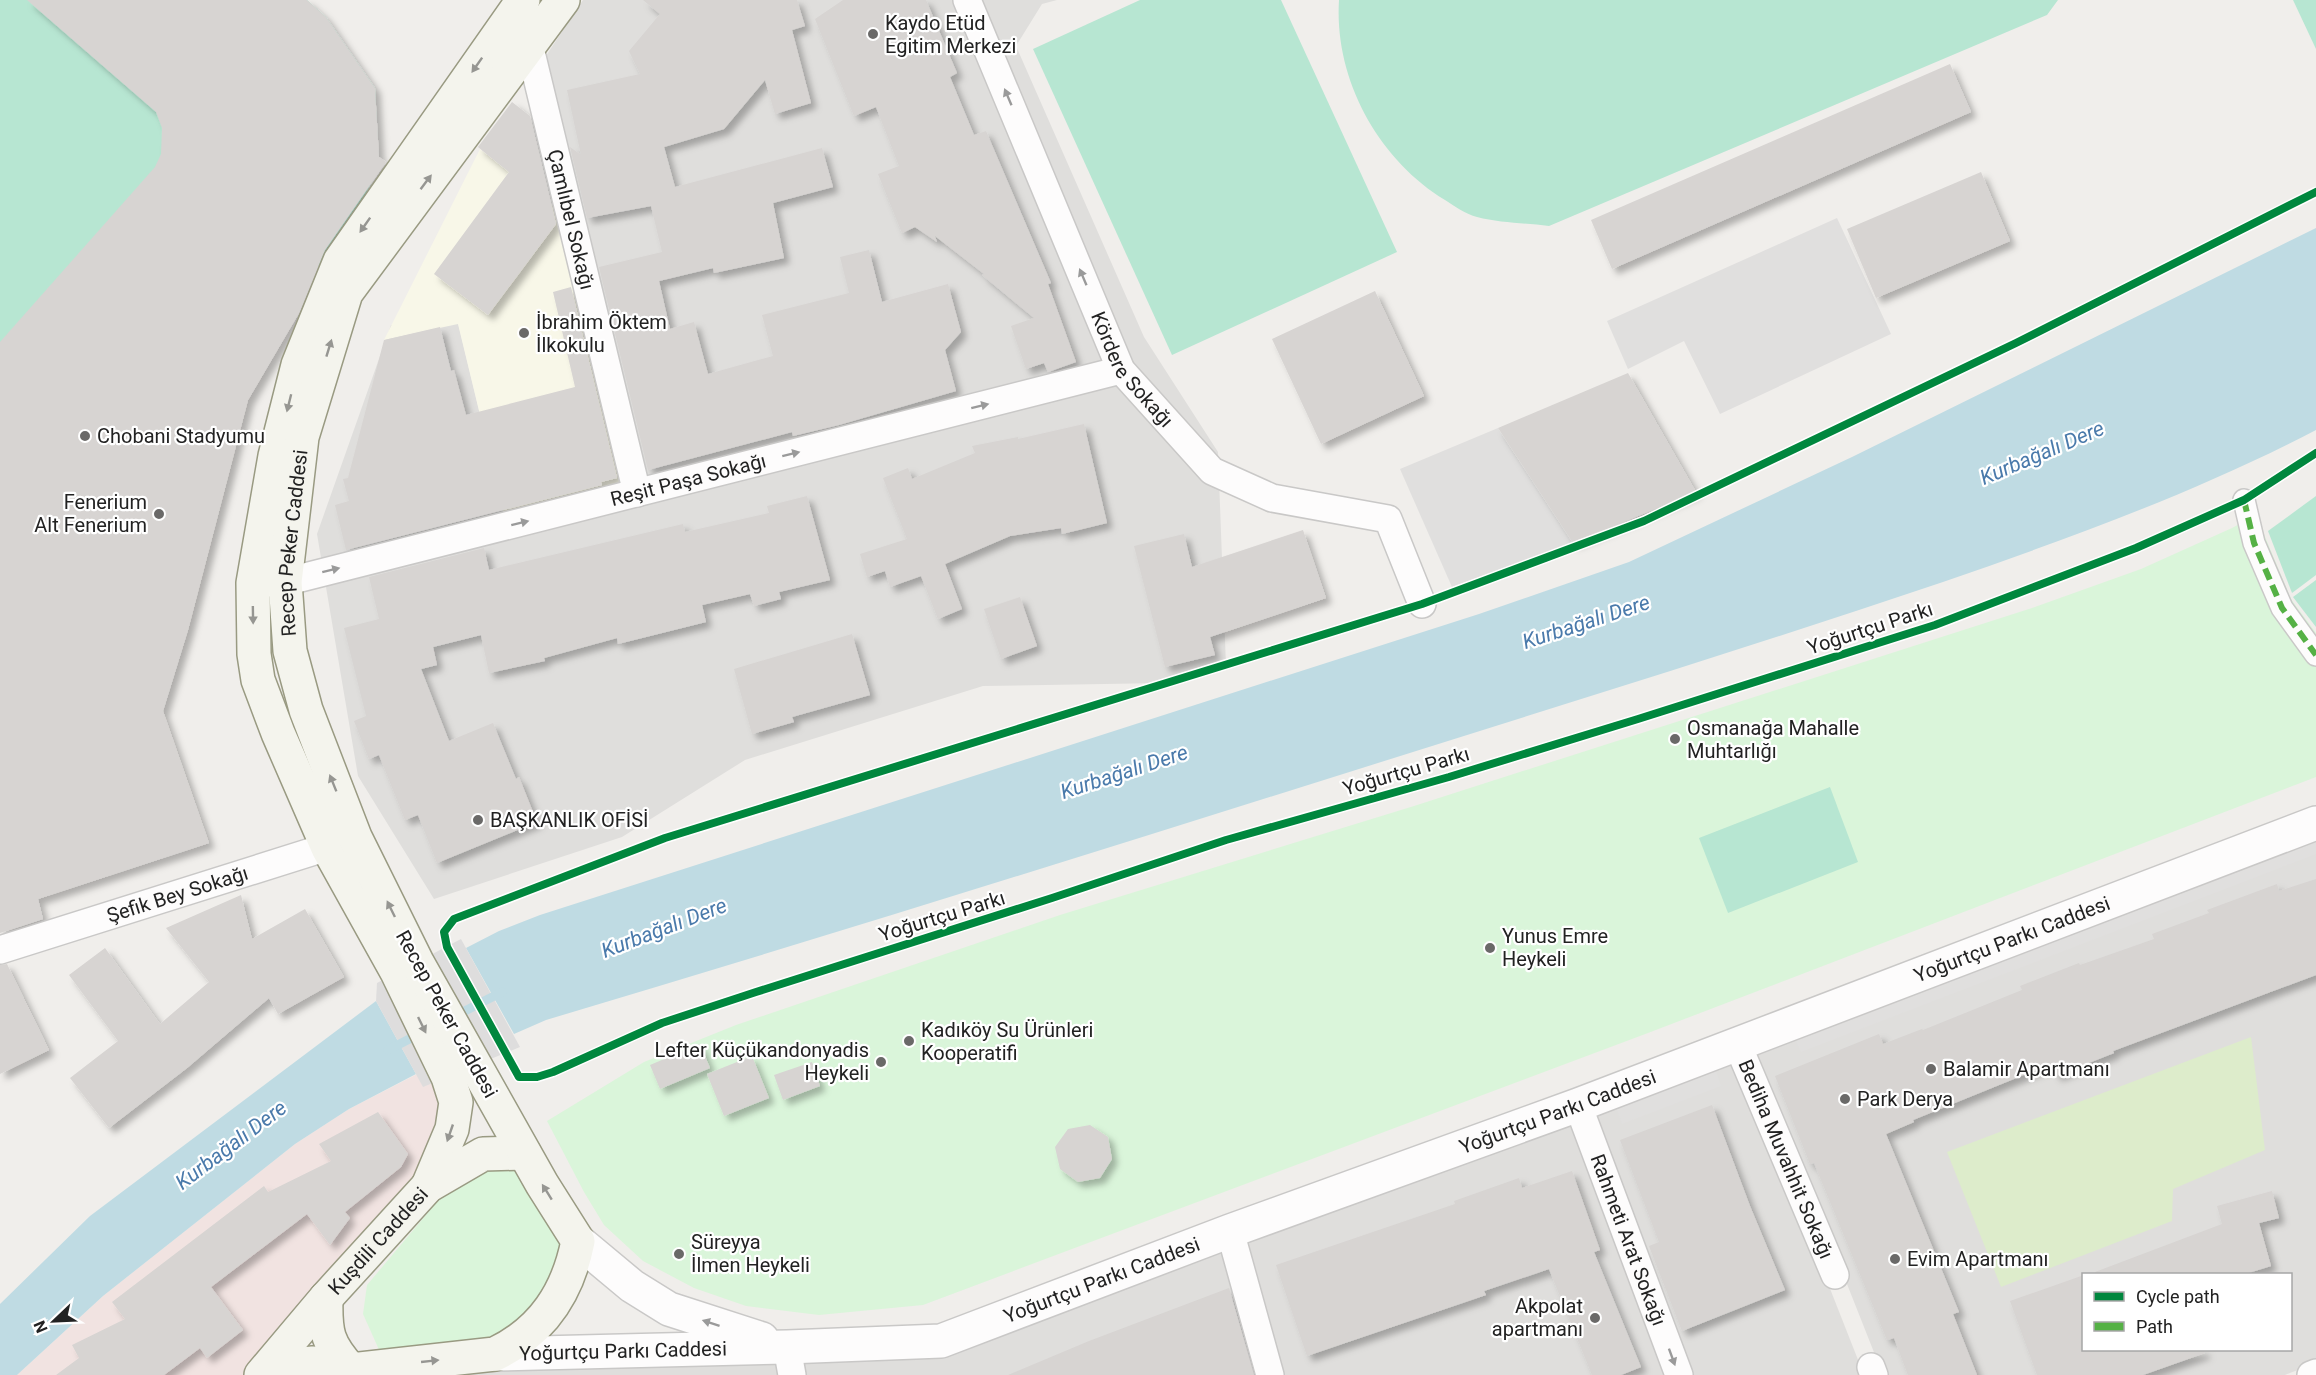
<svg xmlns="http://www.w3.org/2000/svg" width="2316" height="1375" font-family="Roboto,sans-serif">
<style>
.residential{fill:#dfdedc;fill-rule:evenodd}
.commercial{fill:#f1e3e1}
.education{fill:#f8f7e8}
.grass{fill:#ddeccb}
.park{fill:#daf5da}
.pitch{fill:#b7e6d2}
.parking{fill:#e0dfde}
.water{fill:#bfdbe3}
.pier{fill:#dedddd}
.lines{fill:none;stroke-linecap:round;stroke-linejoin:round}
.stream{stroke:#bfdbe3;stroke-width:9}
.building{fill:#d7d4d2;filter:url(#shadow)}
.pedestrian-casing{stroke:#c9c8c7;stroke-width:24}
.minor-casing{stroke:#c9c8c7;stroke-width:30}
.tertiary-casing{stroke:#c9c8c7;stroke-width:36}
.secondary-casing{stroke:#999a82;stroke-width:36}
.pedestrian{stroke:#fdfcfc;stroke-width:21}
.minor{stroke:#fdfcfc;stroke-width:27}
.tertiary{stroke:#fdfcfc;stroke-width:33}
.secondary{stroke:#f4f4ed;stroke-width:33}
.quiet{stroke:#55b145;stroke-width:6;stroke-dasharray:12 6;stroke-linecap:butt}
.cycleway-casing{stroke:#fff;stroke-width:11}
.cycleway{stroke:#00873e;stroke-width:8}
.oneway{fill:#969692}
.oneway2{fill:#9a9a9a}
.poi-dot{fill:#6a6968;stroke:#fff;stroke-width:2}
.labels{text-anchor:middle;stroke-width:4.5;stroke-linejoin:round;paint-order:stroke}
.poi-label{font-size:20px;fill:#222;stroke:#fff;text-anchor:start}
.street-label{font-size:20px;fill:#222;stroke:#fff}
.water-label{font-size:21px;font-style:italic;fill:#4a7aab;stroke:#fff}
</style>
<defs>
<filter id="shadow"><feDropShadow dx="5.5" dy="5.5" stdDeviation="3" flood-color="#0004"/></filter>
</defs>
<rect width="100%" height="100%" fill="#f0eeeb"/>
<g class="residential">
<path d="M 583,0 L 1057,0 L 1042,4 L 1016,46 L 1144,337 L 1218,452 L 1226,666 L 1163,683 L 983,686 L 745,760 L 622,837 L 434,899 L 358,776 L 317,534 L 391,325 L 458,323 L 505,518 L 622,487 L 526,86 Z"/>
<path d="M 2316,837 L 2316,1363 L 2285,1375 L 1883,1375 L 1843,1274 L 1751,1053 ZM 2084,1274 L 2290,1274 L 2290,1350 L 2084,1350 Z"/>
<path d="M 1734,1059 L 1827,1281 L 1864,1375 L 1689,1375 L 1591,1116 Z"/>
<path d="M 1574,1121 L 1669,1375 L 1279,1375 L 1243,1242 Z"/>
<path d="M 1227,1247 L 1261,1375 L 801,1375 L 798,1361 L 943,1355 Z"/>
<path d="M 781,1362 L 783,1375 L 432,1375 L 493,1369 Z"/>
</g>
<path class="commercial" d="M 427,1069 L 443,1104 L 439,1125 L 416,1178 L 315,1290 L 243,1375 L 17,1375 L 103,1296 L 295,1144 L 349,1109 Z"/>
<path class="education" d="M 480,149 L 559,211 L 623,487 L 505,518 L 458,324 L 384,340 Z"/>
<path class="grass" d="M 2251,1037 L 2265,1150 L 2173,1189 L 2172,1221 L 2001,1287 L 1947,1152 Z"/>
<g class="park">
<path d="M 2256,515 L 2291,599 L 2316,633 L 2316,777 L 1648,1033 L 923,1305 L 819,1315 L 746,1306 L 694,1288 L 643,1261 L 604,1225 L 584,1192 L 547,1121 L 644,1062 L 736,1025 L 1060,915 L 1414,806 L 2032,608 L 2141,569 L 2232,528 Z"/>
<path d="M 519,1160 L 572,1264 L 512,1340 L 380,1352 L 363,1314 L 367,1285 L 468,1165 Z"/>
</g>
<g class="pitch">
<path d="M 0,0 L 307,0 L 326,17 L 375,88 L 379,169 L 338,244 L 0,628 Z"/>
<path d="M 1140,0 L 1281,0 L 1397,252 L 1172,355 L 1033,49 Z"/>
<path d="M 1339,0 L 2058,0 L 2047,15 L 1549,226 C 1526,223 1500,223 1477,217 C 1466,214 1454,206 1445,200 C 1378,159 1334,79 1339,0 Z"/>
<path d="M 2293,0 L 2316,0 L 2316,49 Z"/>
<path d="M 2316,496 L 2316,575 L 2292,593 L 2268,531 Z"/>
<path d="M 2316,580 L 2316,627 L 2293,597 Z"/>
<path d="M 1830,787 L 1858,862 L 1728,913 L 1699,838 Z"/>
</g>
<g class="parking">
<path d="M 1837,218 L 1891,334 L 1720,414 L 1684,341 L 1628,369 L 1607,321 Z"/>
<path d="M 1498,428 L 1573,543 L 1452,587 L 1400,469 Z"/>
<path d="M 2316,835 L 2316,854 L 1801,1052 L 1792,1032 Z"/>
<path d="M 1715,1068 L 1721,1086 L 1622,1124 L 1615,1106 Z"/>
</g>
<g class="water">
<path d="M 2316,228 L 2316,430 C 2197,492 2070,538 1943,582 C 1815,625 1687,666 1559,706 C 1222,812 885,919 546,1020 L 514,1034 L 466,948 L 499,931 L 540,915 L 1479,614 L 1629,562 L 1852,457 Z"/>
<path d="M 376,1001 L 416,1074 L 349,1109 L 295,1144 L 103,1296 L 17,1375 L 0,1375 L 0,1304 L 90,1216 Z"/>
</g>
<path class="pier" d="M 461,939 L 520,1047 L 423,1087 L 376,1001 L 377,983 Z"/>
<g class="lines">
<g class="stream">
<path d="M 455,1016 L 502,992"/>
<path d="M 388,1050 L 421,1033"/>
</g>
</g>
<g class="building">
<path d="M 27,0 L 307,0 L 326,17 L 375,88 L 379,157 L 386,162 L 325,250 L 299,313 L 248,400 L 188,630 L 163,711 L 209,843 L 38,899 L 43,919 L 0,933 L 0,342 L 155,167 L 161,154 L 162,128 L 156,112 Z"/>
<path d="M 643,0 L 797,0 L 805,26 L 792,30 L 811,103 L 775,114 L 765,80 L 724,129 L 664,147 L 675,187 L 822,148 L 833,187 L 773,203 L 784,258 L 714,273 L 713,268 L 659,281 L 670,329 L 694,322 L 708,374 L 773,356 L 762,315 L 849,293 L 840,257 L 869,250 L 882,302 L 948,284 L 961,332 L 945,350 L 956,391 L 839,425 L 793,436 L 792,432 L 648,470 L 599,267 L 662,252 L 651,206 L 587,218 L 570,147 L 581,155 L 567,90 L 640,74 L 629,51 L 660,14 Z"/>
<path d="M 843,0 L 926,0 L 957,73 L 950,77 L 974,135 L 986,131 L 1051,283 L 1048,284 L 1076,362 L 1048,372 L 1044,363 L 1026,369 L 1011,326 L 1034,318 L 982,275 L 984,274 L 935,236 L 937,242 L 915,227 L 902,233 L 878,174 L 899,166 L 876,107 L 854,116 L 815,19 Z"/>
<path d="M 1950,64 L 1971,112 L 1612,269 L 1591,220 Z"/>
<path d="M 512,102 L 530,116 L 556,224 L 488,315 L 434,274 L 509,172 L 478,147 Z"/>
<path d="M 1981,172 L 2010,241 L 1876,298 L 1847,229 Z"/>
<path d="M 571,287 L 617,478 L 601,482 L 602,485 L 346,550 L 335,505 L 349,501 L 343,479 L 348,478 L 384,340 L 440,327 L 451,371 L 454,370 L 466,415 L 575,387 L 553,292 Z"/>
<path d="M 1375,291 L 1424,396 L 1321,444 L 1272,339 Z"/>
<path d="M 1628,373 L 1696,492 L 1573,543 L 1498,428 Z"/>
<path d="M 1084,424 L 1107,523 L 1062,534 L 1061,528 L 1010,536 L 945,564 L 962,609 L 938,619 L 921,576 L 890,587 L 885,571 L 867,577 L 860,554 L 907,539 L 883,478 L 908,468 L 912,479 L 975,453 L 972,446 L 1018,437 L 1018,439 Z"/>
<path d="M 807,496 L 830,580 L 779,592 L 781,599 L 754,606 L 750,594 L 702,605 L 706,622 L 618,644 L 617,638 L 544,658 L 545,661 L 489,673 L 481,635 L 433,647 L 437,665 L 421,669 L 449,741 L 493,723 L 516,779 L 519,777 L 537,822 L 437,863 L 418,815 L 405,820 L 379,755 L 369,759 L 354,721 L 366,716 L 344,628 L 379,619 L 369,577 L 484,548 L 489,570 L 683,524 L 685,532 L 769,513 L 767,506 Z"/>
<path d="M 1303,530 L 1326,598 L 1210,637 L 1215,655 L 1165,667 L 1134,546 L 1184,534 L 1192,567 Z"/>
<path d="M 1020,597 L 1037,646 L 1001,659 L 984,609 Z"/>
<path d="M 852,634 L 870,695 L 792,717 L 794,722 L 752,734 L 734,669 Z"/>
<path d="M 2316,879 L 2316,975 L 2113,1051 L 2114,1053 L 2056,1076 L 2051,1064 L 1913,1120 L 1914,1122 L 1886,1134 L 1959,1312 L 1953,1314 L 1977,1375 L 1908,1375 L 1894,1338 L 1887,1340 L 1814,1163 L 1810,1164 L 1775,1076 L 1879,1034 L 1883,1044 L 1922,1029 L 1923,1030 L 2022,990 L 2020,986 L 2079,963 L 2080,965 L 2154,939 L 2152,934 L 2209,913 L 2207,910 L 2277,884 L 2279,891 Z"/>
<path d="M 241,895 L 252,939 L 305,909 L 344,977 L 278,1014 L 269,998 L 187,1068 L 109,1128 L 70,1078 L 118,1041 L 69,975 L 105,948 L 160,1024 L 209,982 L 166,928 Z"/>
<path d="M 7,964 L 49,1050 L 0,1074 L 0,965 Z"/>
<path d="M 700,1044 L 710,1068 L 660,1089 L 650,1065 Z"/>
<path d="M 752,1056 L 769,1098 L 724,1116 L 707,1074 Z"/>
<path d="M 812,1062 L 820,1086 L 783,1100 L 774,1075 Z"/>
<path d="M 1712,1105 L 1750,1206 L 1785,1290 L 1682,1331 L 1649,1246 L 1659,1242 L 1620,1140 Z"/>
<path d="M 378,1112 L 408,1154 L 401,1167 L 345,1212 L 350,1218 L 330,1245 L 307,1214 L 211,1287 L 243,1330 L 207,1358 L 200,1348 L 164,1375 L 56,1375 L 79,1358 L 72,1345 L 125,1319 L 112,1302 L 264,1186 L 268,1192 L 331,1161 L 319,1144 Z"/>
<path d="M 1090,1125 L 1108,1137 L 1112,1159 L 1100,1178 L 1078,1182 L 1060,1169 L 1055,1147 L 1068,1129 Z"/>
<path d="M 1572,1171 L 1600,1250 L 1594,1252 L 1641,1367 L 1621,1375 L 1592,1375 L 1549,1269 L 1484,1291 L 1486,1295 L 1307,1356 L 1276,1265 L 1455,1204 L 1454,1201 L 1519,1178 L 1522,1188 Z"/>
<path d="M 2272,1191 L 2279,1218 L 2259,1223 L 2271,1266 L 2242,1275 L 2096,1275 L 2095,1272 L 2222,1224 L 2217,1206 Z"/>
<path d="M 2084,1275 L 2084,1350 L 2204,1350 L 2205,1353 L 2143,1375 L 2037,1375 L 2010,1301 Z"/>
<path d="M 1229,1288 L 1254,1375 L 1008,1375 L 1089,1341 Z"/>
</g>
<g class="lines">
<g class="pedestrian-casing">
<path id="pedestrian" d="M 2244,500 L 2254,543 L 2282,608 L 2316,655"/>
</g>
<g class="minor-casing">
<g id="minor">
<path id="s1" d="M 967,0 L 1121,370 L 1212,471 L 1272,498 L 1388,519 L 1422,604"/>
<path id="s2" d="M 518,36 L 529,44 L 637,493"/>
<path id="s3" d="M 266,583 L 285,582 L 1121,370"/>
<path id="s4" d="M 0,950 L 346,841"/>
<path id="s5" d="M 1737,1043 L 1835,1275"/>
<path id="s6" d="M 1578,1105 L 1679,1375"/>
<path d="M 1230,1231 L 1270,1375"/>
<path d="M 787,1347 L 792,1375"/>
<path d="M 1871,1367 L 1874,1375"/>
<path d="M 2311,1375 L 2316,1373"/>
</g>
</g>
<g class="tertiary-casing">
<g id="tertiary">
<path d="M 578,1241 L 632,1286 L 669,1309 L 762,1339"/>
<path id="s7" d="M 495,1354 L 787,1347 L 941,1341 L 1230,1231 L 1578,1105 L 2316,823"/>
</g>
</g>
<g class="secondary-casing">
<g id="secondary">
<path d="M 428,1186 L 452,1129 L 456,1102 L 448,1077 L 397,972 L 328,848 L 278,733 L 258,680 L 254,654 L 253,583 L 275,456 L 298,365 L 340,261 L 523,0"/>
<path d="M 326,1298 C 325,1332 327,1344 351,1370"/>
<path id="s8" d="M 261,1375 L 326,1298 L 428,1186 L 483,1154 L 524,1153"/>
<path id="s9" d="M 270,1375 L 294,1365 L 313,1363 L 351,1370 L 495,1354 C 543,1331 568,1292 578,1241 L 542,1184 L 417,962 L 355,837 L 306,710 L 290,651 L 285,582 L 302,437 L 346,293 L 563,0"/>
</g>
</g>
<use href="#pedestrian" class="pedestrian"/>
<use href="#minor" class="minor"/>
<use href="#tertiary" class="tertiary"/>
<use href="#secondary" class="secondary"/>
<path class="quiet" d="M 2244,500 L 2254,543 L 2282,608 L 2316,655"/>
<g class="cycleway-casing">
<path id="cycleway" d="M 2316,192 L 2016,343 L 1644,521 L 1422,604 L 665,838 L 454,919 L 444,932 L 447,947 L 519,1077 L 537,1077 L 553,1072 L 662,1023 L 756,992 L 1052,898 L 1226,840 L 1449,777 L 1638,719 L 1935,625 L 2136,548 L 2244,500 L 2316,453"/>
</g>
<use href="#cycleway" class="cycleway"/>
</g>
<defs><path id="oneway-solid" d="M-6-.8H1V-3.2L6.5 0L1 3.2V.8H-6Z" transform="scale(1.5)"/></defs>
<g class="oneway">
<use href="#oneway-solid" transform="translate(477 65) rotate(125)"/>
<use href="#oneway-solid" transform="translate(426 182) rotate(-53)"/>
<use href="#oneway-solid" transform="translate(365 225) rotate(125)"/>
<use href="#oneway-solid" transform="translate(329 348) rotate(-73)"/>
<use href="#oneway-solid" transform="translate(289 403) rotate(104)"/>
<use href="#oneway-solid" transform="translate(253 615) rotate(89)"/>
<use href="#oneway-solid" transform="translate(333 783) rotate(-112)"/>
<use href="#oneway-solid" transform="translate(391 909) rotate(-116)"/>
<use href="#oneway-solid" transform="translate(422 1025) rotate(64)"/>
<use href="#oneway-solid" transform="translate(450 1133) rotate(109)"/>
<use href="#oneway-solid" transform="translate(547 1192) rotate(-122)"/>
<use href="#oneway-solid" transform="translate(430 1361) rotate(-6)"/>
</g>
<g class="oneway2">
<use href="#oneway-solid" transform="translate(1008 97) rotate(-113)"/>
<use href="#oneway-solid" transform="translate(1083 277) rotate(-113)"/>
<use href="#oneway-solid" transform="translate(980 406) rotate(-14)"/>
<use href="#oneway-solid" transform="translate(791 454) rotate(-14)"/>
<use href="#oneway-solid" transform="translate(520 523) rotate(-14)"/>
<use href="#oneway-solid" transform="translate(331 570) rotate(-14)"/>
<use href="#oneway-solid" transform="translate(711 1323) rotate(-162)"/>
<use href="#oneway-solid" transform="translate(1672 1357) rotate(70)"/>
</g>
<g class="poi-dot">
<circle cx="873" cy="34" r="6"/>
<circle cx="524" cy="333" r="6"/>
<circle cx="85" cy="436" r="6"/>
<circle cx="159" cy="514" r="6"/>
<circle cx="1675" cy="739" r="6"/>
<circle cx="478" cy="820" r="6"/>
<circle cx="1490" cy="948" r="6"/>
<circle cx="909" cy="1041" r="6"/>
<circle cx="881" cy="1062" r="6"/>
<circle cx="1931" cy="1069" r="6"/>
<circle cx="1845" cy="1099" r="6"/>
<circle cx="679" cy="1254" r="6"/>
<circle cx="1895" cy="1259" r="6"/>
<circle cx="1595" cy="1318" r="6"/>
</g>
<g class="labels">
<g class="poi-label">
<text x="885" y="30">Kaydo Etüd<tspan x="885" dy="23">Egitim Merkezi</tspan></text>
<text x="536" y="329">İbrahim Öktem<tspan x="536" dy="23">İlkokulu</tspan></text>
<text x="97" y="443">Chobani Stadyumu</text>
<text x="147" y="509" text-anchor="end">Fenerium<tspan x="147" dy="23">Alt Fenerium</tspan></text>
<text x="1687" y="735">Osmanağa Mahalle<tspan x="1687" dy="23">Muhtarlığı</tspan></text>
<text x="490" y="827">BAŞKANLIK OFİSİ</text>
<text x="1502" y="943">Yunus Emre<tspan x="1502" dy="23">Heykeli</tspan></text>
<text x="921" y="1037">Kadıköy Su Ürünleri<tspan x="921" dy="23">Kooperatifi</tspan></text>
<text x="869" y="1057" text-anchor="end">Lefter Küçükandonyadis<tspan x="869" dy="23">Heykeli</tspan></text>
<text x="1943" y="1076">Balamir Apartmanı</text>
<text x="1857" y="1106">Park Derya</text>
<text x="691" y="1249">Süreyya<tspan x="691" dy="23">İlmen Heykeli</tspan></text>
<text x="1907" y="1266">Evim Apartmanı</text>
<text x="1583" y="1313" text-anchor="end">Akpolat<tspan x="1583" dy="23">apartmanı</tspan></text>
</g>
<g class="street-label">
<text dy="7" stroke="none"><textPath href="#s2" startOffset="194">Çamlıbel Sokağı</textPath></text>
<text dy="7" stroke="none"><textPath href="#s1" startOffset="406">Kördere Sokağı</textPath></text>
<text dy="7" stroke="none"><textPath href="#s3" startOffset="435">Reşit Paşa Sokağı</textPath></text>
<text dy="7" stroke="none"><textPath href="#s9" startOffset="1142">Recep Peker Caddesi</textPath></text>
<text transform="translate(1870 628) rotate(-18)" y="7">Yoğurtçu Parkı</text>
<text transform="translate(1406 771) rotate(-16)" y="7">Yoğurtçu Parkı</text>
<text dy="7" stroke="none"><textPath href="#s4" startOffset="186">Şefik Bey Sokağı</textPath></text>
<text transform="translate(942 916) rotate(-17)" y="7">Yoğurtçu Parkı</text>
<text dy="7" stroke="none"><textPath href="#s7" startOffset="1590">Yoğurtçu Parkı Caddesi</textPath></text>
<text transform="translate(447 1014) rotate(61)" y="7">Recep Peker Caddesi</text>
<text dy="7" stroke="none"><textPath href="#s7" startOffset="1104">Yoğurtçu Parkı Caddesi</textPath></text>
<text dy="7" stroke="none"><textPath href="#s5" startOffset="126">Bediha Muvahhit Sokağı</textPath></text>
<text dy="7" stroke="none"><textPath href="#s6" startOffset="144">Rahmeti Arat Sokağı</textPath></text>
<text dy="7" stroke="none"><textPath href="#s8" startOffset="178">Kuşdili Caddesi</textPath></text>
<text dy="7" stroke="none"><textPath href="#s7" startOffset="618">Yoğurtçu Parkı Caddesi</textPath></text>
<text dy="7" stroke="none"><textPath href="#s7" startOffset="128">Yoğurtçu Parkı Caddesi</textPath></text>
</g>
<g class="water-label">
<text transform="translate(2042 453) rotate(-23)" y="7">Kurbağalı Dere</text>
<text transform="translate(1586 622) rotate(-18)" y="7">Kurbağalı Dere</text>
<text transform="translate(1124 772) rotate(-18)" y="7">Kurbağalı Dere</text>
<text transform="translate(664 928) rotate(-21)" y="7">Kurbağalı Dere</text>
<text transform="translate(231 1145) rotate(-37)" y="7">Kurbağalı Dere</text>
</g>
</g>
<rect x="2082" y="1273" width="210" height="78" fill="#ffffff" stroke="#a7a7a7" stroke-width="1.5"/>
<rect x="2094" y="1292" width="30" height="9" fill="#00873e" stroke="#a7a7a7" stroke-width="1.5"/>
<text x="2136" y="1303" font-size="18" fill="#222222">Cycle path</text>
<rect x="2094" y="1322" width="30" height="9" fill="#55b145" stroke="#a7a7a7" stroke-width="1.5"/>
<text x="2136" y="1333" font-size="18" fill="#222222">Path</text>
<g transform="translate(54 1321) rotate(247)" stroke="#ffffff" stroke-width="4.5" paint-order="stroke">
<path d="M0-4.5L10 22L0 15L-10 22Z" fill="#222222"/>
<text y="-9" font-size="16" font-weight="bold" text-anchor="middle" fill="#222222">N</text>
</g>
</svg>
